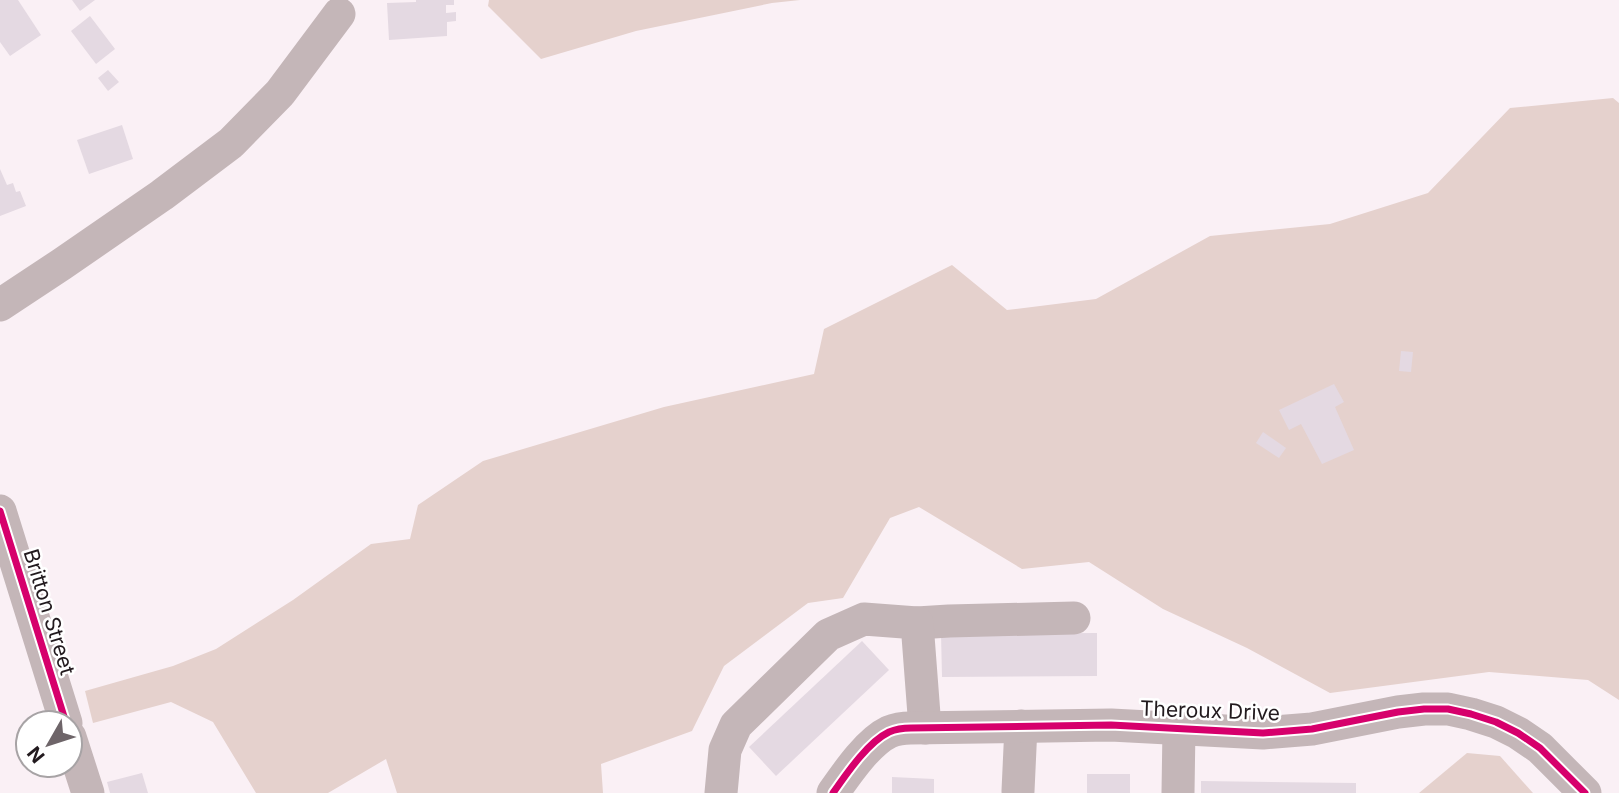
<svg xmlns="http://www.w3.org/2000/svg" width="1619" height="793" font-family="Inter,sans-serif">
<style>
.green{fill:#e5d1cd}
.building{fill:#e4d9e2}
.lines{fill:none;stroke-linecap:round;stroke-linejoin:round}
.minor{stroke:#c4b6b8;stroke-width:33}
.cycleway-casing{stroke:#fff;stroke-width:11}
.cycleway{stroke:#d6006c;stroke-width:7}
.labels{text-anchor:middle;stroke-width:5;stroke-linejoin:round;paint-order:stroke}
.street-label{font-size:21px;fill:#221a1e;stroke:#fff}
</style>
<rect width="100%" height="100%" fill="#faf0f5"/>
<g class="green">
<path d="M 489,0 L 800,0 L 772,3 L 636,31 L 541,59 L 488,6 Z"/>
<path d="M 1613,98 L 1619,103 L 1619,700 L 1588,680 L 1489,672 L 1330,693 L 1247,648 L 1163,609 L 1089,562 L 1022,569 L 919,507 L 890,518 L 843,598 L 808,603 L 724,666 L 692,731 L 601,764 L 603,793 L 397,793 L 386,759 L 328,793 L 256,793 L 213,722 L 171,702 L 93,723 L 85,691 L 173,666 L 216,649 L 293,600 L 371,544 L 410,539 L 418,505 L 483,461 L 664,407 L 814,374 L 824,329 L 952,265 L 1007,310 L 1096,299 L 1210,236 L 1330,224 L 1428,193 L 1510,108 Z"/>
<path d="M 1467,753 L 1500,756 L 1533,793 L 1419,793 Z"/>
</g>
<g class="building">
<path d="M 0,0 L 18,0 L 41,35 L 10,56 L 0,42 Z"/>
<path d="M 72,0 L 95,0 L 80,11 Z"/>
<path d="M 416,0 L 454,0 L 454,5 L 446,5 L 446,13 L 456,12 L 456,21 L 447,22 L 447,36 L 389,40 L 387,3 L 416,2 Z"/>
<path d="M 90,16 L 115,49 L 96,64 L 71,31 Z"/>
<path d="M 108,70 L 119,82 L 108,91 L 98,78 Z"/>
<path d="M 122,125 L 133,159 L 89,174 L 77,140 Z"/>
<path d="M 0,169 L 7,185 L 13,183 L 16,192 L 20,191 L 26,206 L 0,216 Z"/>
<path d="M 1401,351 L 1413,352 L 1411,372 L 1399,371 Z"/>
<path d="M 1334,384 L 1344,402 L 1335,407 L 1354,450 L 1322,464 L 1301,424 L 1289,430 L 1279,410 Z"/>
<path d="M 1263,432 L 1286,448 L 1279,458 L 1256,443 Z"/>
<path d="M 1097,633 L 1097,676 L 942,677 L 941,634 Z"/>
<path d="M 862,641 L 889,670 L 776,776 L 749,747 Z"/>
<path d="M 142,773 L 148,793 L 110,793 L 107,782 Z"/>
<rect x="1087" y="774" width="43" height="19"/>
<path d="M 892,777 L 934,779 L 934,793 L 892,793 Z"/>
<path d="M 1201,781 L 1356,783 L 1356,793 L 1201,793 Z"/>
</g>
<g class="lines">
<g class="minor">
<path d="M 0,305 L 62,264 L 162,195 L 231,143 L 280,93 L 339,14"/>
<path d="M 0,511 L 66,723"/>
<path d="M 917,623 L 949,621 L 1074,618"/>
<path d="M 70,737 L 88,793"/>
<path d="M 1018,791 L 1021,726"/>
<path d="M 721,793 L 725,750 L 736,725 L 828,635 L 864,619 L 917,623 L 925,728"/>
<path d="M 833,793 C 847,773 868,742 889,732 C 896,729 904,728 911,728 L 1111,725 L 1263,733 L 1312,729 L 1398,712 L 1424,709 L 1448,709 L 1471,714 L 1496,722 L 1518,733 L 1540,748 L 1585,793"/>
<path d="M 1178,793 L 1179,728"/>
</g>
<g class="cycleway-casing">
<g id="cycleway">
<path d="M 0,511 L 66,723"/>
<path d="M 833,793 C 847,773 868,742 889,732 C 896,729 904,728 911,728 L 1111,725 L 1263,733 L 1312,729 L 1398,712 L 1424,709 L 1448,709 L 1471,714 L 1496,722 L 1518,733 L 1540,748 L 1585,793"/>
</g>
</g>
<use href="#cycleway" class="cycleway"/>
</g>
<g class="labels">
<g class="street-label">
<text transform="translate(49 612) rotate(73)" y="7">Britton Street</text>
<text transform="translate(1210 711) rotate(2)" y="7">Theroux Drive</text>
</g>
</g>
<g transform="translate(49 744) rotate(231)"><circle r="33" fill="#ffffff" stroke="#a7a3a5" stroke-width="2"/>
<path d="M0-5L12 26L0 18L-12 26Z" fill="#6e6569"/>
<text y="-10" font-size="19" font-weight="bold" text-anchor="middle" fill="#221a1e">N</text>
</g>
</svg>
